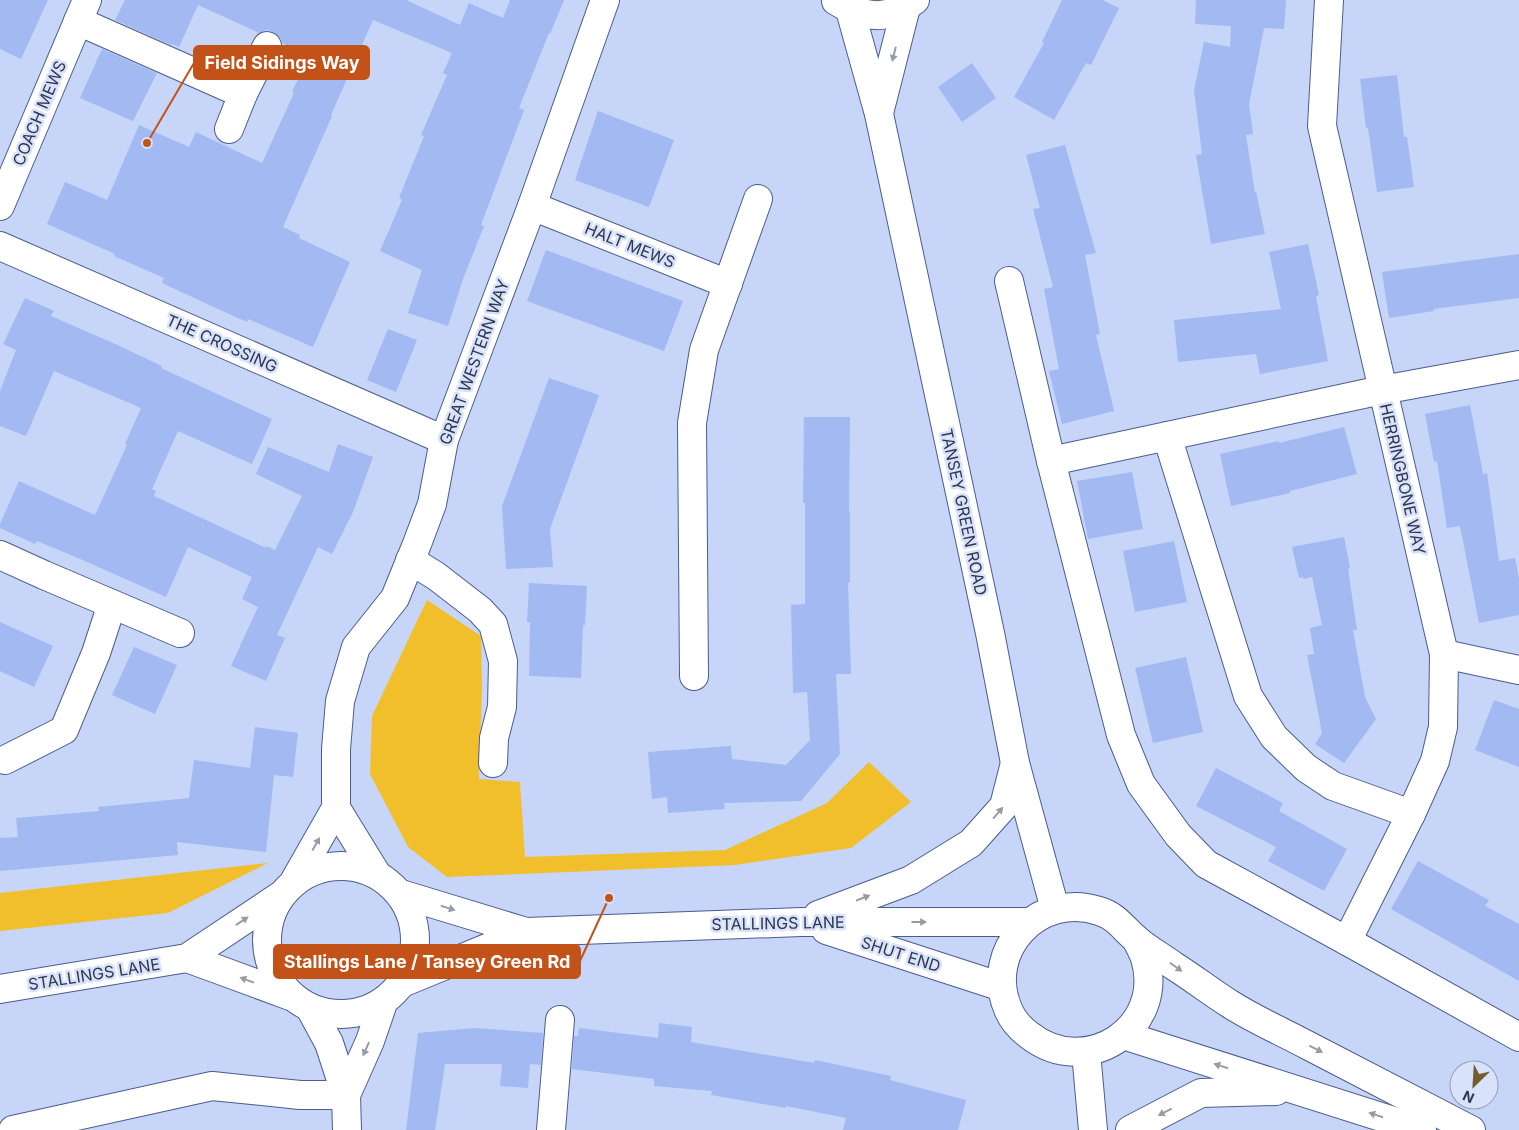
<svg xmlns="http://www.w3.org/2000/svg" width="1519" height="1130" font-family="Inter,sans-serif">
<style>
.green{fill:#f2bf2c}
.building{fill:#a3b9f2}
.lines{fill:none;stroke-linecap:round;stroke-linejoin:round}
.minor-casing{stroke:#4a5d8f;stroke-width:30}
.major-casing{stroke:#4a5d8f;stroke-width:30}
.minor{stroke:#fff;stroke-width:28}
.major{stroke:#fff;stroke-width:28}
.oneway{fill:#969ba6}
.labels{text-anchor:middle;stroke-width:5;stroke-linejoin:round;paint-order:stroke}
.street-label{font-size:16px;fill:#2e374e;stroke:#d8e2fa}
.leader{fill:none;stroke:#c35219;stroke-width:2}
.callout-dot{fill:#c35219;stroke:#d8e2fa;stroke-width:2}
.callout{fill:#c35219;stroke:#c35219;stroke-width:2}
.callout-label{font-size:18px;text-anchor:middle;font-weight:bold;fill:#fff}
</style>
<rect width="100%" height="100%" fill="#c6d5f8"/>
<g class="green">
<path d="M 427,600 L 481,636 L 482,689 L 479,779 L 520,782 L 525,857 L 725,850 L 827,803 L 869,762 L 911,802 L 851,848 L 735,865 L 447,877 L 408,847 L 370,774 L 372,716 Z"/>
<path d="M 268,863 L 168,913 L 0,931 L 0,893 Z"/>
</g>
<g class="building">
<path d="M 0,0 L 48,0 L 21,59 L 0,49 Z"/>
<path d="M 125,0 L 406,0 L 460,25 L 469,3 L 503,18 L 510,0 L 564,0 L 550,34 L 549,33 L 519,108 L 524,110 L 481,225 L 484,226 L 463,279 L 448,326 L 408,313 L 422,270 L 380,251 L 402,200 L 399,198 L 424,136 L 421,135 L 447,75 L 443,73 L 452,53 L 373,20 L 331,115 L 332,116 L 283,227 L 300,235 L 299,238 L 350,262 L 313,347 L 248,319 L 247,322 L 218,309 L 162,283 L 164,278 L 114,256 L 115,254 L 47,224 L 65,182 L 107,200 L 139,125 L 189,147 L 196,132 L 262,163 L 294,93 L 292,92 L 309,55 L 282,43 L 280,37 L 274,32 L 267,30 L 259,33 L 198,5 L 179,47 L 172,44 L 171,45 L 115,20 Z"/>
<path d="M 1062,0 L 1102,0 L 1119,8 L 1091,65 L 1086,63 L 1054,120 L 1014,97 L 1044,43 L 1042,42 Z"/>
<path d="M 1196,0 L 1286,0 L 1284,29 L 1264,28 L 1249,104 L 1253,134 L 1246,135 L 1255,193 L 1256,192 L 1265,234 L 1211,244 L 1196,155 L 1202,154 L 1194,90 L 1204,42 L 1230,47 L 1231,26 L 1195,24 Z"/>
<path d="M 102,49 L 157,73 L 133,121 L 80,98 Z"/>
<path d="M 972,63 L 996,98 L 962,122 L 938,87 Z"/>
<path d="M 1397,75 L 1404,137 L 1407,137 L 1414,187 L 1377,192 L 1368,128 L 1366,128 L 1360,79 Z"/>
<path d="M 598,111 L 674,140 L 649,207 L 575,180 Z"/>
<path d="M 1065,145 L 1096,253 L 1085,255 L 1100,334 L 1096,335 L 1114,411 L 1062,424 L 1049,371 L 1059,369 L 1044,289 L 1053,287 L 1033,209 L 1040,208 L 1026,155 Z"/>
<path d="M 1308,244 L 1319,295 L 1316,296 L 1328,361 L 1260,374 L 1256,354 L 1178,362 L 1174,320 L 1281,309 L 1269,252 Z"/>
<path d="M 546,250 L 683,301 L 664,351 L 527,301 Z"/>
<path d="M 1519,254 L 1519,298 L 1433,309 L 1434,311 L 1389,318 L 1382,272 Z"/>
<path d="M 25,298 L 54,311 L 51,316 L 113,343 L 162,366 L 161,368 L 272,419 L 252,464 L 178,431 L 152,489 L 156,491 L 154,496 L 266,548 L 266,546 L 275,550 L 302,496 L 256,474 L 268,447 L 329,472 L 338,444 L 373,457 L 353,512 L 332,554 L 318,547 L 277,635 L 285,638 L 266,681 L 231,666 L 258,607 L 242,599 L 252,577 L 188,547 L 166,597 L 78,558 L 37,541 L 35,544 L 0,528 L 0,524 L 19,481 L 95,515 L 127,445 L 125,444 L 141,408 L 54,371 L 26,436 L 0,426 L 0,391 L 16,350 L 3,344 Z"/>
<path d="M 388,329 L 417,340 L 396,392 L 367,380 Z"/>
<path d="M 549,378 L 599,395 L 550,529 L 553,567 L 506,569 L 502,506 Z"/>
<path d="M 1470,405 L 1483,474 L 1487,473 L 1499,561 L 1515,558 L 1519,579 L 1519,615 L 1479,623 L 1460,526 L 1447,528 L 1437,461 L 1434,462 L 1425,414 Z"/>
<path d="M 804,417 L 850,417 L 849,512 L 850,512 L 850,583 L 848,582 L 851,674 L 836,674 L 840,754 L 801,801 L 724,803 L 725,809 L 668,813 L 667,797 L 652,799 L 648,752 L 731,746 L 732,759 L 786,765 L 810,740 L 807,692 L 793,693 L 791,605 L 805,604 L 805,503 L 803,503 Z"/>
<path d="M 1344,427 L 1357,474 L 1290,491 L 1290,493 L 1231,506 L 1220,454 L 1279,441 L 1279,443 Z"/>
<path d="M 1132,472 L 1143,529 L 1088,539 L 1077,481 Z"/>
<path d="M 1344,537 L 1350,568 L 1348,569 L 1357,630 L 1353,630 L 1365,697 L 1376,719 L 1344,763 L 1315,744 L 1322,733 L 1307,655 L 1314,654 L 1310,628 L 1322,625 L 1312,577 L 1303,579 L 1303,577 L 1299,578 L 1292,547 Z"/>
<path d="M 1174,541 L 1187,602 L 1135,612 L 1123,551 Z"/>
<path d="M 529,583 L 587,586 L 585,625 L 583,625 L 581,678 L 529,676 L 530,622 L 527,622 Z"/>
<path d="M 0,622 L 53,646 L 34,687 L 0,671 Z"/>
<path d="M 134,647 L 177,665 L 155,714 L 112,695 Z"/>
<path d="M 1186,657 L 1203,732 L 1153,743 L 1135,668 Z"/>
<path d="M 1494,700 L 1519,709 L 1519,767 L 1475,750 Z"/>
<path d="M 255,727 L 298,733 L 293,777 L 274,775 L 266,852 L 177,842 L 178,855 L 0,871 L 0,838 L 18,837 L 16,818 L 99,811 L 98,807 L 189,798 L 194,760 L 250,768 Z"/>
<path d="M 1216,768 L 1283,803 L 1279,811 L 1347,849 L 1324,891 L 1268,861 L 1276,847 L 1196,806 Z"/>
<path d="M 1418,861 L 1489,900 L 1485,906 L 1519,924 L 1519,981 L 1391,909 Z"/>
<path d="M 659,1023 L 692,1027 L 691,1042 L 814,1063 L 815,1060 L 891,1076 L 890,1080 L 966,1100 L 958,1130 L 843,1130 L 846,1118 L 786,1106 L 786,1108 L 711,1095 L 712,1091 L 654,1086 L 654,1079 L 572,1069 L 574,1036 L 578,1036 L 579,1028 L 658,1038 Z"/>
<path d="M 474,1028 L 543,1033 L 541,1065 L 530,1064 L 528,1088 L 500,1086 L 502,1064 L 445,1064 L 435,1130 L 406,1130 L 418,1033 Z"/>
</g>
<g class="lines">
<g class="minor-casing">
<g id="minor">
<path d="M 1329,0 L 1322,126 L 1444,654 L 1443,727 L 1435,761 L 1411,814 L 1347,941"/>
<path d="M 836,1 C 866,19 887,21 915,0"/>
<path d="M 850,10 L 879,114 L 990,633 L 1015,763 L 1055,909"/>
<path d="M 78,21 L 243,94"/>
<path d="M 879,113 L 906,7"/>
<path d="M 229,129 L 243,94 L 267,46"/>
<path d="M 0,206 L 87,0"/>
<path d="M 532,206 L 728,284"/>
<path d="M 0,246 L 444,440"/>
<path d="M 1009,281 L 1051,461 L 1121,735 L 1141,784 L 1178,835 L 1206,864 L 1347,941 L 1519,1037"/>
<path d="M 1167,436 L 1248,696 L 1274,737 L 1306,768 L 1333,786 L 1411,814"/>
<path d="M 1051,461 L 1382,390 L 1519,365"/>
<path d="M 0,555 L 44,575 L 180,633"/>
<path d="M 410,560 L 436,576 L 480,610 L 493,624 L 503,661 L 502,707 L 494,738 L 493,763"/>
<path d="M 1444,654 L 1519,670"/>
<path d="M 694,676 L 692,423 L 704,350 L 758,199"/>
<path d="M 5,760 L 64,730 L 96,653 L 112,604"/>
<path d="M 336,808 L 376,873"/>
<path d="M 295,880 L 336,808 L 336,749 L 340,701 L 356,647 L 395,598 L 417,544 L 432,504 L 444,440 L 532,206 L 605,0"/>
<path d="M 310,1008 L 329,1043 L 346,1095 L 347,1130"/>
<path d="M 1086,1052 L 1093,1130"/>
<path d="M 346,1095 L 370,1041 L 383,1003"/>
<path d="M 13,1130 L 212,1086 L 300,1095 L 346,1095"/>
<path d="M 551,1130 L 560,1020"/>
</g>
</g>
<g class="major-casing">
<g id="major">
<circle cx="341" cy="940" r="74"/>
<path d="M 401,894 L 526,932 L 801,922 L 1030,922"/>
<path d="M 818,915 L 911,880 L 971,843 L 1004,806 L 1015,763"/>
<path d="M 826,930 L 1002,987"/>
<path d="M 1136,939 C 1139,945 1143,952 1145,958 C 1166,1028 1086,1080 1029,1035 C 1021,1029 1012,1019 1008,1009 C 983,950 1039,891 1099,911 C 1116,916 1123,928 1136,939 C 1147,949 1162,957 1174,966 C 1193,978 1211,992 1230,1004 C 1255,1020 1283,1032 1309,1046 C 1363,1074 1417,1102 1471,1130"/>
<path d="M 187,958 L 293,997"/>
<path d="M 402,983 L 526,932"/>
<path d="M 0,989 L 187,958 L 280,896"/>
<path d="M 1123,1035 L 1422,1130"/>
<path d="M 1130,1130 L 1201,1093 L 1276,1091"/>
</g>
</g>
<use href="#minor" class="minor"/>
<use href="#major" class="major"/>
</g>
<defs><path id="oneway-solid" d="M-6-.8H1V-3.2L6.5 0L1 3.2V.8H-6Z" transform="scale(1.25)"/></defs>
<g class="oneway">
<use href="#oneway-solid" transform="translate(894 54) rotate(104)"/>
<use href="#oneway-solid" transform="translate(998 813) rotate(-49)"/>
<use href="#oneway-solid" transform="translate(316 844) rotate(-61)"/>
<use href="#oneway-solid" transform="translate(863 898) rotate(-21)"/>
<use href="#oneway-solid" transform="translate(448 908) rotate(17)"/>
<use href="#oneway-solid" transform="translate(242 921) rotate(-34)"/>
<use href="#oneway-solid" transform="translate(919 922)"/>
<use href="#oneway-solid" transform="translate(1176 967) rotate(35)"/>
<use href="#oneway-solid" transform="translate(247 980) rotate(-160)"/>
<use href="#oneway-solid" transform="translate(366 1049) rotate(114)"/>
<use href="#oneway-solid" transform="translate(1316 1049) rotate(27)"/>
<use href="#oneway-solid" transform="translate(1221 1066) rotate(-162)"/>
<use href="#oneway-solid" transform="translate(1165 1112) rotate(153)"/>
<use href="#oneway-solid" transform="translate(1376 1115) rotate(-162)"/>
</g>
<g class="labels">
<g class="street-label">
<text transform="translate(39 113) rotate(-67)" y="6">COACH MEWS</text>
<text transform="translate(630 245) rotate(22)" y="6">HALT MEWS</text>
<text transform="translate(222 343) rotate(24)" y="6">THE CROSSING</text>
<text transform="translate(474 362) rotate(-70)" y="6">GREAT WESTERN WAY</text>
<text transform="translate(1403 479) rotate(77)" y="6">HERRINGBONE WAY</text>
<text transform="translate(964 512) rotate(78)" y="6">TANSEY GREEN ROAD</text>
<text transform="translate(778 923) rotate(-1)" y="6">STALLINGS LANE</text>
<text transform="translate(901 954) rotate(18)" y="6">SHUT END</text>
<text transform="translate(94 974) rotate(-9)" y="6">STALLINGS LANE</text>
</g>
</g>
<path class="leader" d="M147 143L194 63M609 898L580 961"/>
<g class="callout-dot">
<circle cx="147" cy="143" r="5"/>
<circle cx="609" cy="898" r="5"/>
</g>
<g class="callout">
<rect x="194" y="46" width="175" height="33" rx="5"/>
<rect x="274" y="945" width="306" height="33" rx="5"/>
</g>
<g class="callout-label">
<text x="282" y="69">Field Sidings Way</text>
<text x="427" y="968">Stallings Lane / Tansey Green Rd</text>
</g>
<g transform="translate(1474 1085) rotate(205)"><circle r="24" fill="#d8e2fa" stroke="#949eb5"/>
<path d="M0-4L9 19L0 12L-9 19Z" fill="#725e2d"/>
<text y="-8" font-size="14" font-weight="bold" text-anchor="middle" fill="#2e374e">N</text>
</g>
</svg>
